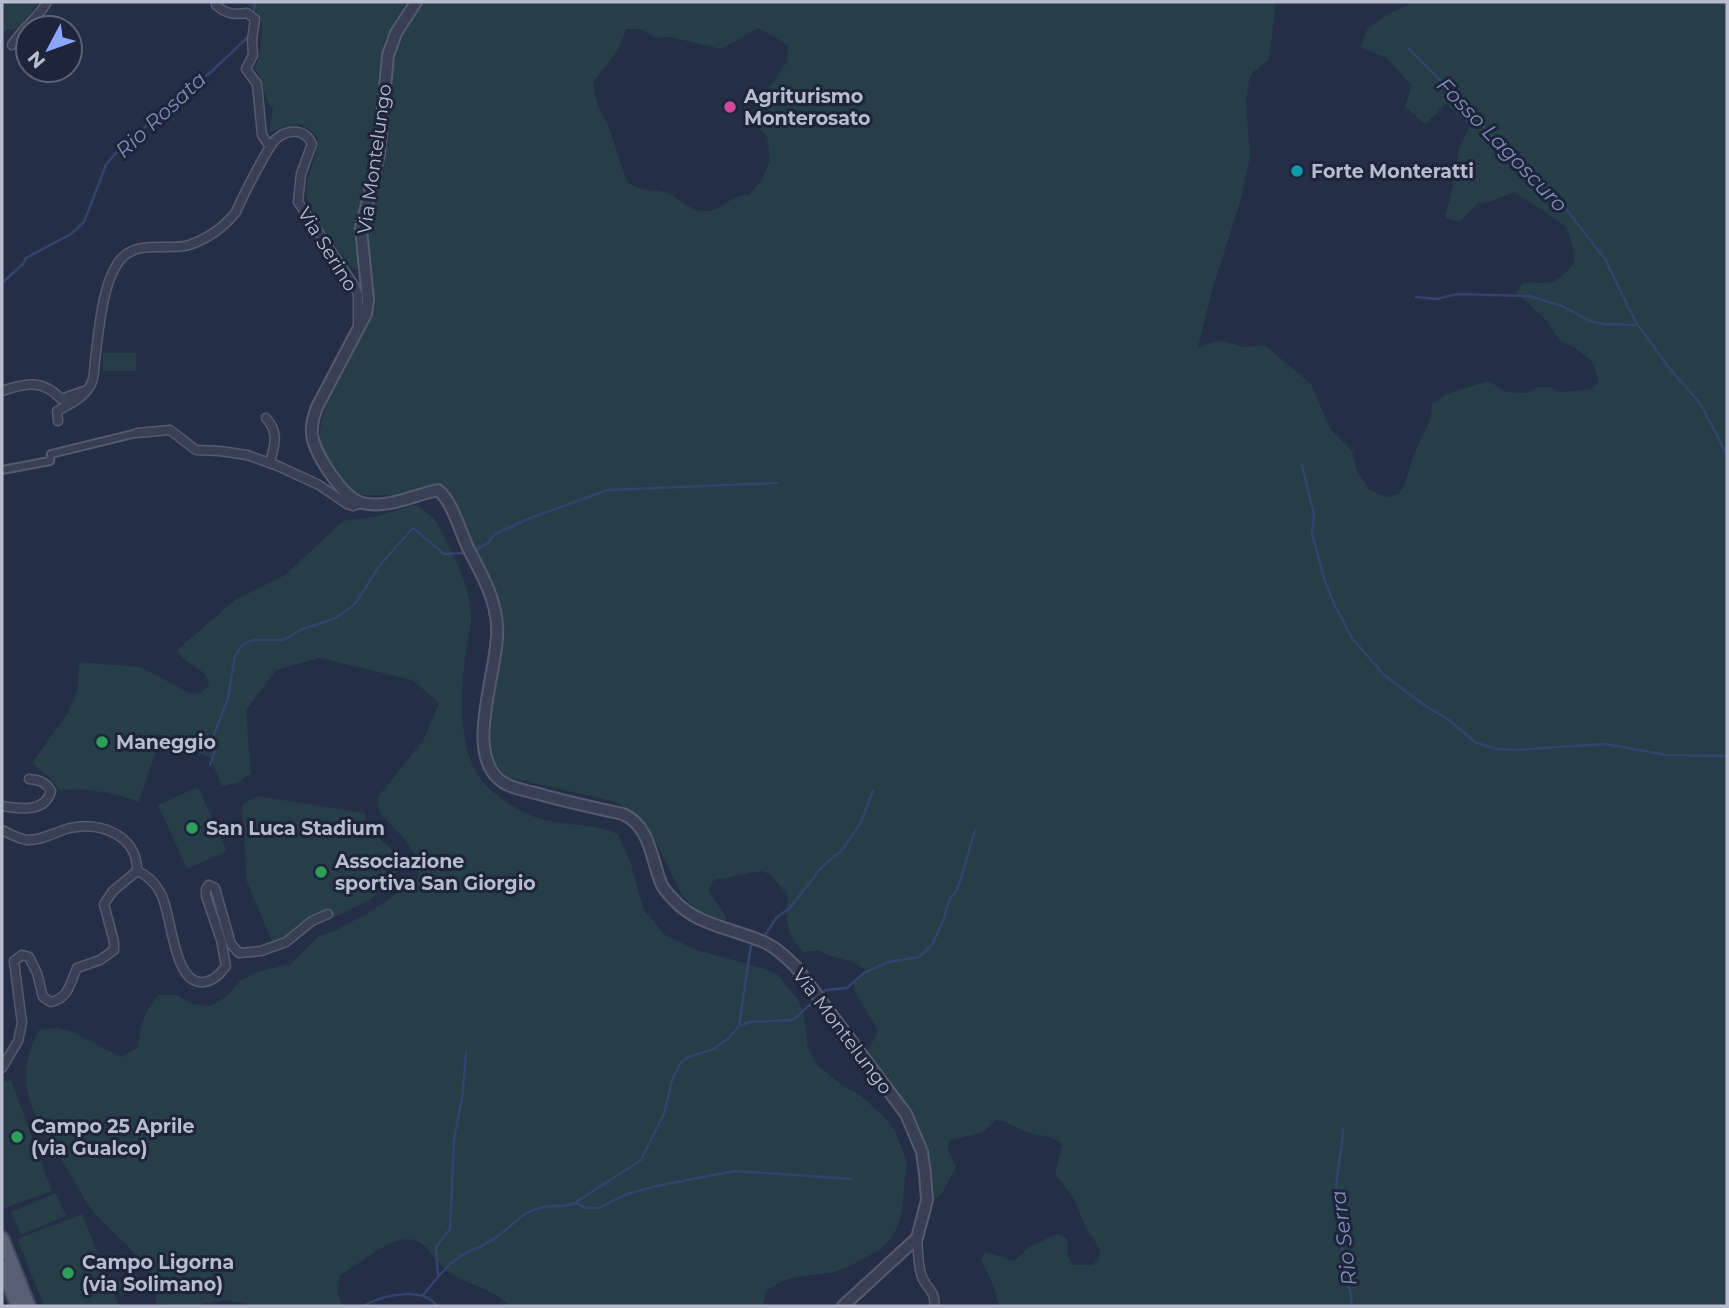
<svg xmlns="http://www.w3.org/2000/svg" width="1729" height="1308" font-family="Montserrat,sans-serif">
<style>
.green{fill:#263e47;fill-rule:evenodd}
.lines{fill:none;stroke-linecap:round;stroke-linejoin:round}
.stream{stroke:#35436c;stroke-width:2.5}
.pedestrian-casing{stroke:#555b6f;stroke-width:10}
.minor-casing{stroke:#555b6f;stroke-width:11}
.tertiary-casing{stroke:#555b6f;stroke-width:14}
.primary-casing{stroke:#43495e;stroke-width:16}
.pedestrian{stroke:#394055;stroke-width:6}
.minor{stroke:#394055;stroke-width:8}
.tertiary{stroke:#394055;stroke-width:10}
.primary{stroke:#575f75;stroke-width:12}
.hotel-dot{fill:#d1479c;stroke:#1e253a;stroke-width:2.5}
.culture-dot{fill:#0f9aa8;stroke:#1e253a;stroke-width:2.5}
.leisure-dot{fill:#2e9e5b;stroke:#1e253a;stroke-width:2.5}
.labels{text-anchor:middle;stroke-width:6;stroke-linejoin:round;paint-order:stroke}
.poi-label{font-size:19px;font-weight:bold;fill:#b7bcce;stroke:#1e253a;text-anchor:start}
.street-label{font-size:19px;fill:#b7bcce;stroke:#1e253a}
.water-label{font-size:21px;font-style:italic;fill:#7c8cb8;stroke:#1e253a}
</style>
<rect width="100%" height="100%" fill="#242e46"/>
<g class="green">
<path d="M 2,2 L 38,2 C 30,12 24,33 8,29 L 2,33 Z"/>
<path d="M 244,2 L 404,2 L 404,6 L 384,41 L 370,163 L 354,231 L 359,271 L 351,267 C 338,249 307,214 306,191 C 306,172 319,157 318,138 L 309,129 L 298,124 L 269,132 L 273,109 C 261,95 266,83 254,68 C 261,57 260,52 261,40 C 263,18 263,14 244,2 Z"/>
<path d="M 417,2 L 1276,2 L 1269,60 L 1253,72 L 1249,80 L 1246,100 L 1250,157 L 1239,206 L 1212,290 L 1198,348 L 1215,341 L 1226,342 L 1244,347 L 1265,345 L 1311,384 L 1331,430 L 1352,451 L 1357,471 L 1369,489 L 1378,494 L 1388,497 L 1398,494 L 1404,486 L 1414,454 L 1430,420 L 1432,404 L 1446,394 L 1489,381 L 1506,392 L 1525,393 L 1539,387 L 1549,387 L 1561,392 L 1591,389 L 1599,382 L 1593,363 L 1577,349 L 1558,339 L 1547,321 L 1517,293 L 1522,284 C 1529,282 1532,282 1540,283 C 1556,285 1564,274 1574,263 L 1574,253 L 1567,227 L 1514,192 L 1492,201 L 1477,204 L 1459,222 L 1445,218 L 1455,177 L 1459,148 L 1470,126 L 1446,104 L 1425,124 L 1405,107 L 1411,85 L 1387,58 L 1360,47 L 1368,28 L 1386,15 L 1414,2 L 1727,2 L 1727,1306 L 999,1306 L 991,1279 L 981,1261 L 985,1252 L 1014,1261 L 1029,1247 L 1057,1234 L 1067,1238 L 1068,1257 L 1074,1265 L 1093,1265 L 1100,1256 L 1098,1246 L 1086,1228 L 1074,1199 L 1055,1174 L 1062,1144 C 1050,1134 1037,1136 1023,1131 C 1013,1127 1008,1121 996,1120 L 982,1133 L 949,1140 L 948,1150 L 956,1167 L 942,1193 L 930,1203 C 937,1141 901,1100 867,1053 L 878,1031 L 854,990 L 854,984 L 865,974 L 865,969 C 851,958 833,960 819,950 L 803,952 C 787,936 784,917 788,896 L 771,875 L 762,871 L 714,880 L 709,888 L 710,893 L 726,917 L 725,922 L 720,923 L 695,909 L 682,895 L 654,838 L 632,812 L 616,802 L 507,777 C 464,736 501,680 503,629 C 504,599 461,521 447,490 L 434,484 L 398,495 L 359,495 L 350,490 L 335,471 L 320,445 L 320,429 L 327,399 L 370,310 L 373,288 L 365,244 L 392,54 ZM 758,28 L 788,45 L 787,62 L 755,108 L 759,128 L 767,136 L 770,160 L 762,180 L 749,195 C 730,195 724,209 709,211 C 690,214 680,196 664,192 C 650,189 640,191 627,182 L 608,124 L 598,107 L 593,83 L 619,48 L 626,29 L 641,29 L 656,38 L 670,37 L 721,49 Z"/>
<rect x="103" y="353" width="33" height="18"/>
<path d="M 415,505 C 435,515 438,524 448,544 C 459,566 470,590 471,615 C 472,627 467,640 466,652 C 460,691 456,761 490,789 C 507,804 528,817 550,821 C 574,826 596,824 618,834 L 631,864 L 644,910 L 665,935 L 697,950 L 762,968 L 778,975 L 799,1001 L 804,1017 L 808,1048 L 817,1065 L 843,1086 L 859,1094 L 885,1118 L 895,1131 L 907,1161 L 902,1209 L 898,1226 L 890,1240 L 878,1251 L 848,1267 L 831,1273 L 796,1277 L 780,1282 L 766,1291 L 763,1306 L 510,1306 C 490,1287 469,1286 449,1272 C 438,1264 432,1252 422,1244 C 399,1226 362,1264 340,1275 L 337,1291 L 342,1306 L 261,1306 L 224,1300 L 191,1306 L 156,1304 C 156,1297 156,1289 154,1283 C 145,1258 113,1233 95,1214 C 83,1199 74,1180 64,1164 C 35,1118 10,1085 39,1030 L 57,1028 L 73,1032 L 121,1057 L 138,1047 C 140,1025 144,1012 158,995 L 177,995 L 192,1004 L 211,1006 L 227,996 L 240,981 L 256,972 L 291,964 L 319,936 L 336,930 L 370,912 L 418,878 L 417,858 L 406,841 L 380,813 L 377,798 L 424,739 L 439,703 L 412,680 L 320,658 L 276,670 L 246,710 L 251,774 L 237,783 L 222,786 L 210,758 L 157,734 L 156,750 L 139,802 C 119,794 81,786 60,791 L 50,778 L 32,763 L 68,713 L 78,688 L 79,662 L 141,667 L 191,694 L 202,692 L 209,685 C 207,666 184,666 177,650 L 235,600 L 285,575 L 343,521 L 378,516 Z"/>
<path d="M 198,787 L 227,851 L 187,869 L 158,805 Z"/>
<path d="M 257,796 L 365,813 L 368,828 L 405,862 L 373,898 L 337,916 L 272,941 L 247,882 L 242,805 Z"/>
<path d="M 11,1080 L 52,1191 L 2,1209 L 2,1083 Z"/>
<path d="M 56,1193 L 66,1216 L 21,1235 L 11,1212 Z"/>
<path d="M 82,1214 L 119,1306 L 44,1306 L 17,1239 Z"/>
<path d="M 137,1273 L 142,1283 L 120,1296 L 114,1282 Z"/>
</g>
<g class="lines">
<g class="stream">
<path d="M 253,16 L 255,2"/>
<path d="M 1408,48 L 1455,95 L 1509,154 L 1544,181 L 1605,259 L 1635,321 L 1670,369 L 1700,403 L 1727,455"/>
<path d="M 2,283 L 23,264 L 26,258 L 71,234 L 84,222 L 106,165 L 114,155 L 132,141 L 172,98 L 210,73 L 249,36"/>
<path d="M 1416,297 L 1437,299 L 1457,294 L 1529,296 L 1562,306 L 1590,321 L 1604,324 L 1637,325"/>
<path d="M 1302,465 L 1314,515 L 1312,534 L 1325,581 L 1335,606 L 1352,638 L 1384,675 L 1424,705 L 1449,720 L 1475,742 L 1496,749 L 1513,750 L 1605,744 L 1667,755 L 1727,756"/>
<path d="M 474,551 L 488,543 L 495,534 L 530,518 L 608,490 L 777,483"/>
<path d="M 210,765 L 215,751 L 214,735 L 228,698 L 235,656 L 242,645 L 252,640 L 284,640 L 300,630 L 336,618 L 355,604 L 380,565 L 413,528 L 444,554 L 468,553"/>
<path d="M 763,938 L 777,917 L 790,908 L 821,868 L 842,850 L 860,824 L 873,791"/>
<path d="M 820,995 L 826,990 L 847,988 L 864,973 L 888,962 L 919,957 L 932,945 L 943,921 L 950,898 L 955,893 L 960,882 L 975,830"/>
<path d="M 739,1026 L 751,945 L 756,944"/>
<path d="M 1343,1128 C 1343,1150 1336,1171 1336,1193 C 1335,1231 1349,1269 1352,1306"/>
<path d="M 575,1203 L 587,1208 L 599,1208 L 627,1194 L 656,1186 L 735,1171 L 852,1179"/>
<path d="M 438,1275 L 436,1247 L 450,1229 L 454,1140 L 463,1092 L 466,1053"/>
<path d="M 423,1295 C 435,1281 449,1261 466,1253 C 476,1248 486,1245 495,1238 C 511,1228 521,1212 540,1208 C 551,1205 562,1207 573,1204 L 641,1160 L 664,1114 L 672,1080 L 680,1064 L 688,1057 L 714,1049 L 729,1038 L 739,1026 L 750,1022 L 793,1020 L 815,1000"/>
<path d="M 363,1306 C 383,1295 422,1286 437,1306"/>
</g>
<g class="pedestrian-casing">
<path id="pedestrian" d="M 2,470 L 50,461 L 51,454 L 137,433"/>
</g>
<g class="minor-casing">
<g id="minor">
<path d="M 216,2 L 216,5 C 226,14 234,15 247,13 L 255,19 L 252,40 L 253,55 L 246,69 L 257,84 L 262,135 L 270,147"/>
<path d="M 12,45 C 22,29 38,18 47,2"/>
<path d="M 2,391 C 24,383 43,379 61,399 L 84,391"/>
<path d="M 266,418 C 280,434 274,445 270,463"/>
<path d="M 58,421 L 57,411 C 70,404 82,399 90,386 C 95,379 94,368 95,360 C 99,332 102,279 122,258 C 139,240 168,251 189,245 C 207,239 224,227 236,212 C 242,198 267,148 276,139 C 287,129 305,128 312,144 L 301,174 L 298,202 L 354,285 L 358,295 L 358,330"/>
<path d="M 137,433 L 170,430 L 196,450 L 220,451 L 247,455 L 278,466 L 319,485 L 347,504 L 353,506 L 361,503"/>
<path d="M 2,806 C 20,809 45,813 51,791 C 46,782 39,780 29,779"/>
<path d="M 2,830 C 10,834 19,839 27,840 C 41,841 57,831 70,828 C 101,821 138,836 137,871"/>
<path d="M 2,1068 L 18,1041 L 22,1023 L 14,961 L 22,955 L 29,957 L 37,973 L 43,997 L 51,1002 C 69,998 70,983 77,968 L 100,960 L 114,950 L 114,942 L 104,904 L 113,891 L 137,871 C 147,875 156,884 161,894 C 172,914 173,986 204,982 C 214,981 221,973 226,966 L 221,940 L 206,896 L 206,889 L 209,885 L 215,888 L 231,944 L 239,953 L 261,951 L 286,942 L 312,921 L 328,914"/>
<path d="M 917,1238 C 918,1250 918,1263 921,1274 C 924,1287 937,1291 934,1306"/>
</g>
</g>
<g class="tertiary-casing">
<path id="tertiary" d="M 416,2 L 396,33 L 388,55 L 379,154 L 361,229 L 368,299 L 366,314 L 317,407 C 314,416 311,423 312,434 C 314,453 342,497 362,503 C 388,509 414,495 438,490 C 453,502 460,532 469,550 C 482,575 495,597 497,625 C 501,666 460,756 504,783 C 514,789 528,791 539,794 C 567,802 595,808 623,814 C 650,826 651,858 661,883 C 663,889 669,895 674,900 C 697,926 736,929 766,943 C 778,949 787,958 796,967 L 906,1114 L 922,1152 L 925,1174 L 927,1200 L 917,1238 L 843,1306"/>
</g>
<g class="primary-casing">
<g id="primary">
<path d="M 2,1238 L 29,1306"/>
<path d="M 2,1267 L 17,1306"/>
</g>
</g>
<use href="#pedestrian" class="pedestrian"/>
<use href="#minor" class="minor"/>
<use href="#tertiary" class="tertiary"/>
<use href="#primary" class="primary"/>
</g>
<circle class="hotel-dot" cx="730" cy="107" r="7"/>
<circle class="culture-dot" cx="1297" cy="171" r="7"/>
<g class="leisure-dot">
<circle cx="102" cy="742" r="7"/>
<circle cx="192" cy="828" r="7"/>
<circle cx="321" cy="872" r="7"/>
<circle cx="17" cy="1137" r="7"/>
<circle cx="68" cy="1273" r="7"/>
</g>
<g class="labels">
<g class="poi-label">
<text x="744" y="103">Agriturismo<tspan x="744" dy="22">Monterosato</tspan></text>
<text x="1311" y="178">Forte Monteratti</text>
<text x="116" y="749">Maneggio</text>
<text x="206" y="835">San Luca Stadium</text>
<text x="335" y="868">Associazione<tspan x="335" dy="22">sportiva San Giorgio</tspan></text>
<text x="31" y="1133">Campo 25 Aprile<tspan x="31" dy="22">(via Gualco)</tspan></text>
<text x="82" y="1269">Campo Ligorna<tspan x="82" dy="22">(via Solimano)</tspan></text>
</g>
<g class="street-label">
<text transform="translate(374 159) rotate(-82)" y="7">Via Montelungo</text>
<text transform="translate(328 249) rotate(58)" y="7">Via Serino</text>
<text transform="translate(843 1031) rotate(53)" y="7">Via Montelungo</text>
</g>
<g class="water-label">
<text transform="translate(161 115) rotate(-43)" y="7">Rio Rosata</text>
<text transform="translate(1502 145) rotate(46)" y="7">Fosso Lagoscuro</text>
<text transform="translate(1344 1238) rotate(-97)" y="7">Rio Serra</text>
</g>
</g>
<rect width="1729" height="1308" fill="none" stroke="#b7bcce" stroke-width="7"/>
<g transform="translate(49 49) rotate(229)"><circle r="33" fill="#1e253a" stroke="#5b6175" stroke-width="2"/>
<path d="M0-5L12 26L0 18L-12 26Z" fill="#8ba6ff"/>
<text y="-10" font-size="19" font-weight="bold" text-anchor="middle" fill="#b7bcce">N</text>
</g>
</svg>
